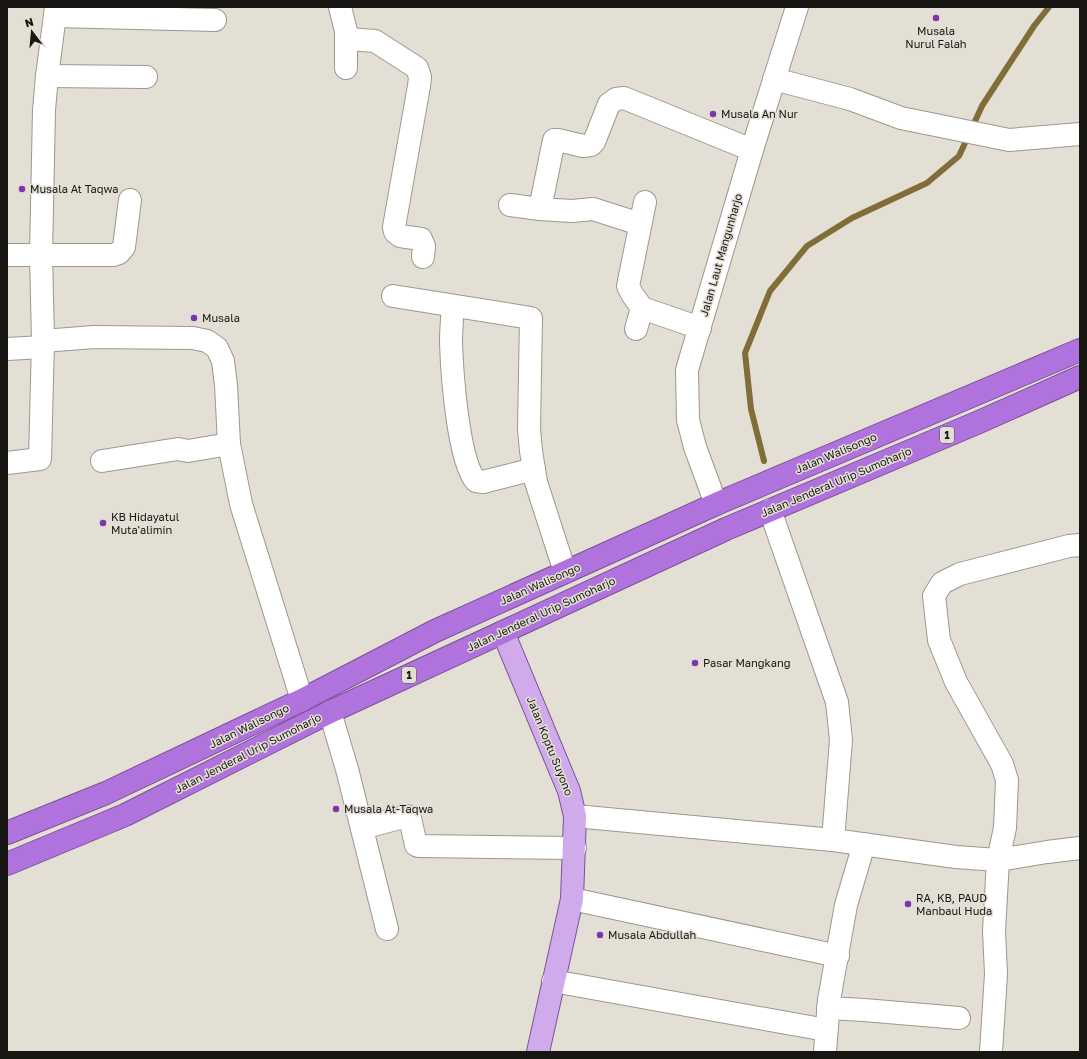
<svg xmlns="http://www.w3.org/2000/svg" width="1087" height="1059" font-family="'Golos Text',sans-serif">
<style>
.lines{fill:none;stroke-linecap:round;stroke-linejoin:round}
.stream{stroke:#816d38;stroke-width:6}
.minor-casing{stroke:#9c988e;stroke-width:24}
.major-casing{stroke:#7a5297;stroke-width:24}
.highway-casing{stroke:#7a5297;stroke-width:24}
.minor{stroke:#fff;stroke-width:22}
.major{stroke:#d0abeb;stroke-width:22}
.highway{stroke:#b073de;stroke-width:22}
.poi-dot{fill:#7c36a9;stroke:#e3dfd5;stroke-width:1.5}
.labels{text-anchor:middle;stroke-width:3;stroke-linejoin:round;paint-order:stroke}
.shield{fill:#e3dfd5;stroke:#54524c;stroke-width:1}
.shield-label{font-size:10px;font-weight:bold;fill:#171612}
.poi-label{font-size:11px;fill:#171612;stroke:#e3dfd5;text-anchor:start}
.street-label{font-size:11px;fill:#171612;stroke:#e3dfd5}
</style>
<rect width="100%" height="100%" fill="#e3dfd5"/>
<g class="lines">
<path class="stream" d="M 764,461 L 751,409 L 745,353 L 770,291 L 807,246 L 852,218 L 927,183 L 959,156 L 982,106 L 1034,26 L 1049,7"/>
<g class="minor-casing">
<g id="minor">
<path d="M 340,7 L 346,31 L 346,68"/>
<path d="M 55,16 L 215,20"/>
<path d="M 347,39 L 375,41 L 417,68 L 420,77 L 419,86 L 394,227 L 395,232 L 400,236 L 421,239 L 424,246 L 423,257"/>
<path d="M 47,76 L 146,77"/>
<path d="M 774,79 L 850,99 L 901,118 L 1009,140 L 1080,134"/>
<path d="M 645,202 L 628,286 L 632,294 L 642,308 L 700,328"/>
<path d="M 510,205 L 540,209"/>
<path d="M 640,224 L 593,209 L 572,211 L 540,209 L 554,140 L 558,140 L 583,146 L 591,145 L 594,142 L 609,104 L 616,99 L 624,98 L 752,150"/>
<path d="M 7,255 L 113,255 L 119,253 L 124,247 L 130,200"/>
<path d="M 393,296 L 531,318 L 529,429 L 531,451 L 536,482 L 565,572"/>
<path d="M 453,306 C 452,318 451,331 451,343 C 452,372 458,461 476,481 L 483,482 L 534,469"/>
<path d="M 636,329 L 642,308"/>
<path d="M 43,341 L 94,337 L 193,338 L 207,341 L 217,348 L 223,361 L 226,385 L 229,444 L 241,504 L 302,700"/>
<path d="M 7,349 L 43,347"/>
<path d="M 102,461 L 178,449 L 188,451 L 229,444"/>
<path d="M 7,463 L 40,459 L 43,341 L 41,255 L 44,110 L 47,76 L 56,7"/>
<path d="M 716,504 L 695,447 L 688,420 L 687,370 L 752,150 L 797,7"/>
<path d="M 770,510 L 837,702 L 841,740 L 833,840"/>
<path d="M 330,712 L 347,769 L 387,929"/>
<path d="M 575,816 L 833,840 L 956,857 L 998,860 L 1047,852 L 1080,848"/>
<path d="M 362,828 L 407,816 L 410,818 L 416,845 L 418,846 L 575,848"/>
<path d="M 572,899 L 838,956"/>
<path d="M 553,981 L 826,1030"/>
<path d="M 828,1008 L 864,1010 L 959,1018"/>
<path d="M 825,1052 L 829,1000 L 846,905 L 864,844"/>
<path d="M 991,1052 L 996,974 L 994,931 L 998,860 L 1005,828 L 1007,780 L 1002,764 L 956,682 L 939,640 L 934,596 L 942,583 L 960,574 L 1069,546 L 1080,545"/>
</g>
</g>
<g class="major-casing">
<path id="major" d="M 503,632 L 569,791 L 575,816 L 572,899 L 538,1052"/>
</g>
<g class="highway-casing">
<g id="highway">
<path d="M 7,833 L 106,793 L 302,700 L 435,631 L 716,504 L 1080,350"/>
<path d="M 7,864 L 125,815 L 330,712 L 726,529 L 979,422 L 1080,377"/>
</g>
</g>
<use href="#minor" class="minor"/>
<use href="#major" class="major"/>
<use href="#highway" class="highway"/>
</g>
<g class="poi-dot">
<circle cx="936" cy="18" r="4"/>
<circle cx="713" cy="114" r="4"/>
<circle cx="22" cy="189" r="4"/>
<circle cx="194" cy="318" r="4"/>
<circle cx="103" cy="523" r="4"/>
<circle cx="695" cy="663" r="4"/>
<circle cx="336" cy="809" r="4"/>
<circle cx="908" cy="904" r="4"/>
<circle cx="600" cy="935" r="4"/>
</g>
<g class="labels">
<g class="shield">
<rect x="940" y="427" width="14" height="16" rx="3"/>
<rect x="402" y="667" width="14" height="16" rx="3"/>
</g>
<g class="shield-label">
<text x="947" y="439">1</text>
<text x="409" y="679">1</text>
</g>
<g class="poi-label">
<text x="936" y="35" text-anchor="middle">Musala<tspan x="936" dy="13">Nurul Falah</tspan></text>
<text x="721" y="118">Musala An Nur</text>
<text x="30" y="193">Musala At Taqwa</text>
<text x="202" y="322">Musala</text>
<text x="111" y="521">KB Hidayatul<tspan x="111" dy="13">Muta'alimin</tspan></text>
<text x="703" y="667">Pasar Mangkang</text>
<text x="344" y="813">Musala At-Taqwa</text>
<text x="916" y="902">RA, KB, PAUD<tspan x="916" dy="13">Manbaul Huda</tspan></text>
<text x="608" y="939">Musala Abdullah</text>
</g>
<g class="street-label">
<text transform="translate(721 255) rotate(-74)" y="4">Jalan Laut Mangunharjo</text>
<text transform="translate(836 453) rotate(-23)" y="4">Jalan Walisongo</text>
<text transform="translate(836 482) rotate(-23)" y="4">Jalan Jenderal Urip Sumoharjo</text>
<text transform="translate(540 584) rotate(-24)" y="4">Jalan Walisongo</text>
<text transform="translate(541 614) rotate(-25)" y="4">Jalan Jenderal Urip Sumoharjo</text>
<text transform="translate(249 726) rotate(-26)" y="4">Jalan Walisongo</text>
<text transform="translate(550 746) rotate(68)" y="4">Jalan Koptu Suyono</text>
<text transform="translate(248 753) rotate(-27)" y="4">Jalan Jenderal Urip Sumoharjo</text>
</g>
</g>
<rect width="1087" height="1059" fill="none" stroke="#171612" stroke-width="16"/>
<g transform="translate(32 32) rotate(344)" stroke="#e3dfd5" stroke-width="3" paint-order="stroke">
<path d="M0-3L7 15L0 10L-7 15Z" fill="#171612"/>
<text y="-6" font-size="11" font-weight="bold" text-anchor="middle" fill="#171612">N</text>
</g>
</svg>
